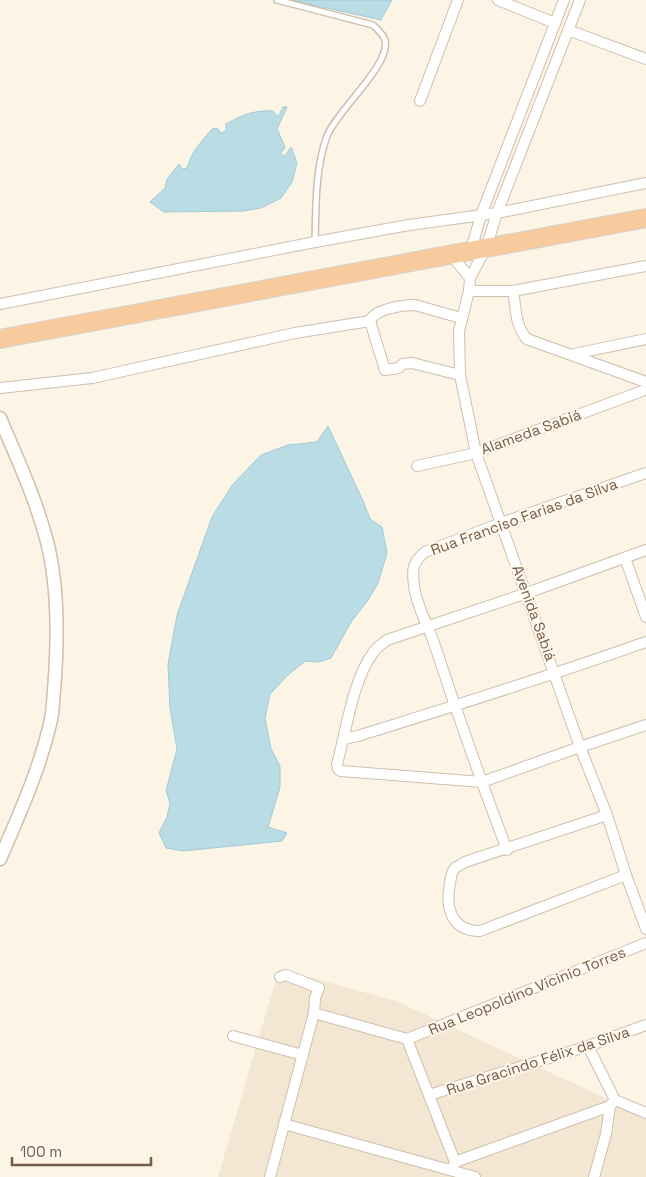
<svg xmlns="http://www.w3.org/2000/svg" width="646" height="1177" font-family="'Space Grotesk',sans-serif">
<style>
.residential{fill:#f3e7d3}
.water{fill:#badce5;stroke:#a0cbd7}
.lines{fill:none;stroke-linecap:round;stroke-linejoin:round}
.service-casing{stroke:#cfbfae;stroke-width:8}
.minor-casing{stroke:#cfbfae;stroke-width:12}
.tertiary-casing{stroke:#cfbfae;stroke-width:15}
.trunk-casing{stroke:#d8d1cd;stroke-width:20}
.service{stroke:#fff;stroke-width:5}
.minor{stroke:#fff;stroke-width:10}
.tertiary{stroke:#fff;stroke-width:12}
.trunk{stroke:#f7cb9e;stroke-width:18}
.labels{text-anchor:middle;stroke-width:4;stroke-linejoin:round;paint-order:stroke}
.street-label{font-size:15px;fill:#745c4b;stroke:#fff8eb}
</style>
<rect width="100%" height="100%" fill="#fcf4e5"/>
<path class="residential" d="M 279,969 L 396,1001 L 646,1117 L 646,1177 L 218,1177 Z"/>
<g class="water">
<path d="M 291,0 L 392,0 L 381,20 Z"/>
<path d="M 283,107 L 287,107 L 277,129 L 285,147 L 281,153 L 284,157 L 291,147 L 297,163 L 292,182 L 281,198 L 261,208 L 243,211 L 164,212 L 150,202 L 165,188 L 167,179 L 179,164 L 182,169 L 187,168 C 191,152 202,141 212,129 L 217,128 L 221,133 L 226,131 L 226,124 C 242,115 254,110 273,111 L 278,117 Z"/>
<path d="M 328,426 L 364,503 L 370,519 L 382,527 L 387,553 L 378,583 L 368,600 L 351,622 L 331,658 L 319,662 L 305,661 L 288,675 L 270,694 L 265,718 L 271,749 L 280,766 L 280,787 L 268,827 L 287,833 L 282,841 L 183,851 L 166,848 L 159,833 L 167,817 L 170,803 L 166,791 L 177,749 L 170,708 L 168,664 L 177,615 L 212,517 L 233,484 L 261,455 L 288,445 L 317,442 Z"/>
</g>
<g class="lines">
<g class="service-casing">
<path id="service" d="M 277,0 L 373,25 C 377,29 383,34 385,40 C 391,65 337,110 327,136 C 315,169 316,207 315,242"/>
</g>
<g class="minor-casing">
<g id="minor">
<path d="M 498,0 L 555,23"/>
<path d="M 568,30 L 646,59"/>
<path d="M 420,101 L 458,0"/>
<path d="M 471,250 L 481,215 L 564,0"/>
<path d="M 451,255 L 470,278 L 469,291 L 459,331 L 460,375 L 476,453 L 580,747 L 607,815 L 626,875 L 646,929"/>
<path d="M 470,278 L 486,248 L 497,213 L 580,0"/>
<path d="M 469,291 L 513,291 L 646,266"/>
<path d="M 513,291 C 516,308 515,326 527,339 L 646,382"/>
<path d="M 0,304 L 315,242 L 409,225 L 497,213 L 646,183"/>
<path d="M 370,321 L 385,370 L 398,368 L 403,364 L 412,363 L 460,375"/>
<path d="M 370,321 C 374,309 403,305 415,305 L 461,318"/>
<path d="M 574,354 L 646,339"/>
<path d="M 0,388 L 92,378 L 295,333 L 370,321"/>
<path d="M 417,466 L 476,453 L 642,391"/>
<path d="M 646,550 L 527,593 L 387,640 C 382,644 376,648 373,653 C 353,679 346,732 337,764 L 338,769 L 341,771 L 482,782 L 580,747 L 646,725"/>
<path d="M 625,558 L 646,617"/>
<path d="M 344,739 L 358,736 C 454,706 551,676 646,642"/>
<path d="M 607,815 L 465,862 C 462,864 458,866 455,868 C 451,872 451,878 450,883 C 445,907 451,931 480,931 L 626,875"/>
<path d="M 507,850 C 481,781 457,713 434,643 C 428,625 416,605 414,586 C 412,569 412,563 425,552 L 501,523 L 646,473"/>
<path d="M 314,1013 L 407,1039 L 455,1162 L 452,1170"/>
<path d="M 233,1036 L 303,1055"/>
<path d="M 407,1039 L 646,943"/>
<path d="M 588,1046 L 615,1100 L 646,1113"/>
<path d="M 429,1095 L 588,1046 L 646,1025"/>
<path d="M 284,1124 L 475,1177"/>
<path d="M 455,1162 L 610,1106 L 615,1100"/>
<path d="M 270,1177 L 314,1013 L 315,998 L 319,988 L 286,975 L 280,977"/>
<path d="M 594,1177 L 606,1134 L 610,1106"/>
</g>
</g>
<g class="tertiary-casing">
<path id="tertiary" d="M 0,418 C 17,458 35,497 46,538 C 59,585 58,642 54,690 C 53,701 53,713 50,724 C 39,771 19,815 0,859"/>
</g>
<g class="trunk-casing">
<path id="trunk" d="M 0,339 L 646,218"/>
</g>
<use href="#service" class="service"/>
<use href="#minor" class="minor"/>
<use href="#tertiary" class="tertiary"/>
<use href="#trunk" class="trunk"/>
</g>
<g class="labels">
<g class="street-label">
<text transform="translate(531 432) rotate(-20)" y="5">Alameda Sabiá</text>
<text transform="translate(524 517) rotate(-20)" y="5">Rua Franciso Farias da Silva</text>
<text transform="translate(534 613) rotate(70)" y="5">Avenida Sabiá</text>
<text transform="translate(527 991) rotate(-22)" y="5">Rua Leopoldino Vicinio Torres</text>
<text transform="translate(538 1061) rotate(-18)" y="5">Rua Gracindo Félix da Silva</text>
</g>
</g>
<path d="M12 1157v8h139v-8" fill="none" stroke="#745c4b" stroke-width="2.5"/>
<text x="20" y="1157" font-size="15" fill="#745c4b" stroke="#fff8eb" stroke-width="4" paint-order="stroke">100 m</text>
</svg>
